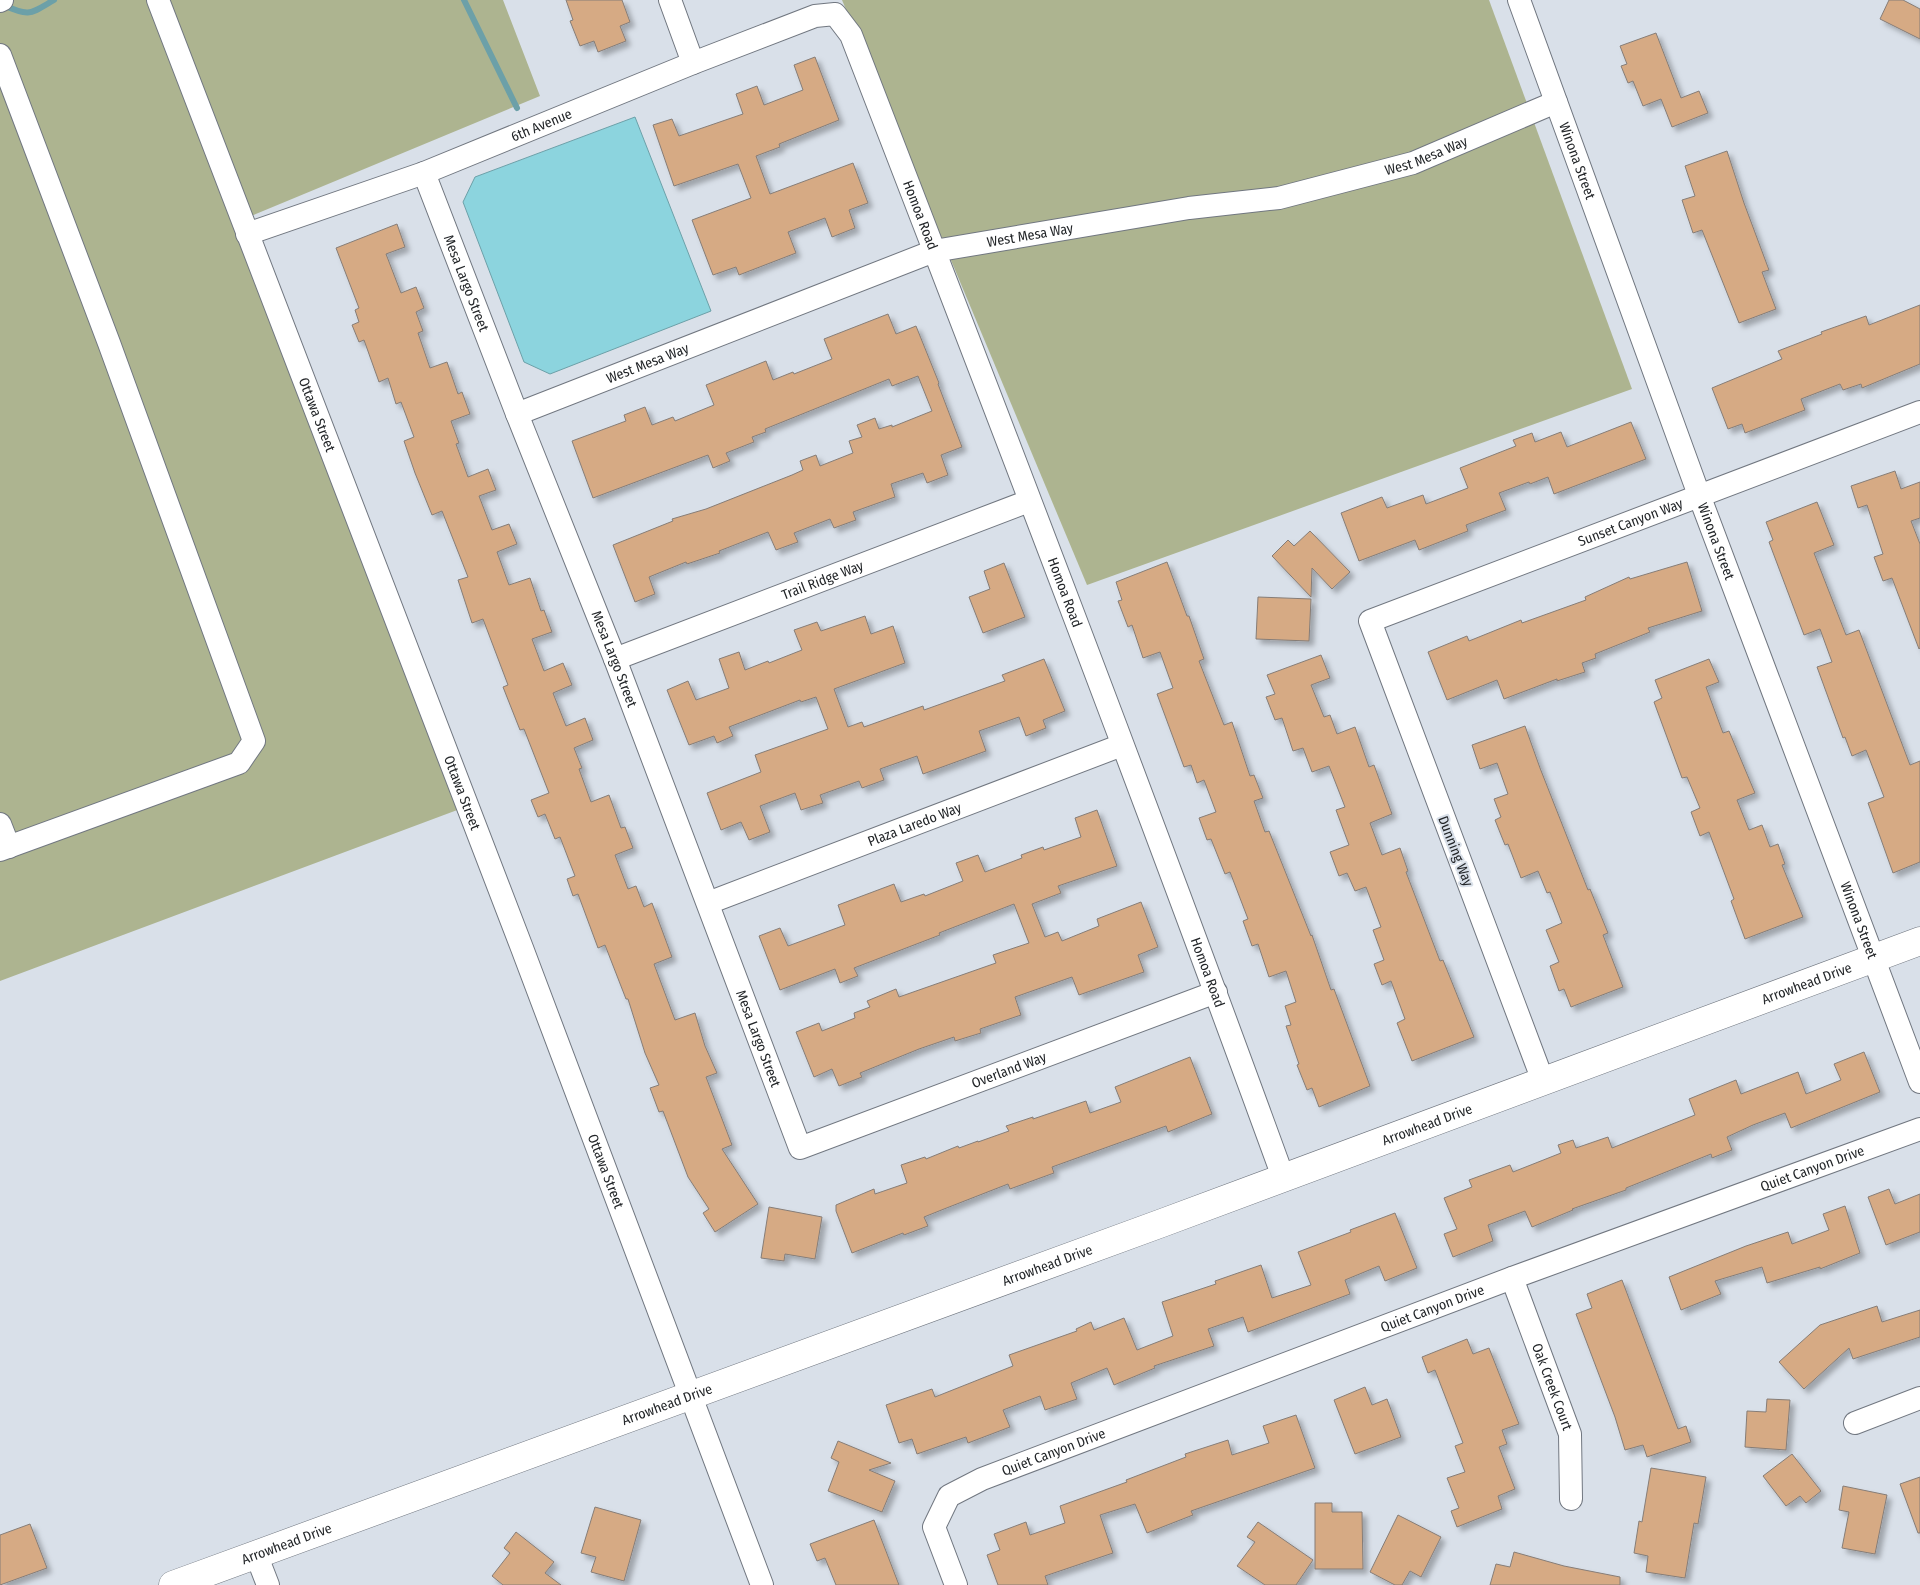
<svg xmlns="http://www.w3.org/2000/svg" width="1920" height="1585" font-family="'Fira Sans Condensed',sans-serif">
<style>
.green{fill:#adb490}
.water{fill:#8cd4de;stroke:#6ca0a8}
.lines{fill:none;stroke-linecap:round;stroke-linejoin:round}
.stream{stroke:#6ca0a8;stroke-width:6}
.building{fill:#d6aa84;stroke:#867d77;filter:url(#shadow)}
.street-casing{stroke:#717780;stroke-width:24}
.secondary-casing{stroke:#717780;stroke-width:29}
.street{stroke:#fff;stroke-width:22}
.secondary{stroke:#fff;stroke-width:28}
.labels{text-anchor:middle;stroke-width:4;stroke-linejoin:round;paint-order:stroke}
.street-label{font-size:14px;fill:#232629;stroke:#d9e0e9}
</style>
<defs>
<filter id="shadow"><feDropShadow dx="4.5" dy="4.5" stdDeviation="2.5" flood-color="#0004"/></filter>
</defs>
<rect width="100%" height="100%" fill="#d9e0e9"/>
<g class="green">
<path d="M 0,0 L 503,0 L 540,96 L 251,216 L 468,806 L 0,981 Z"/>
<path d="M 842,0 L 1489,0 L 1632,389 L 1087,585 Z"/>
</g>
<path class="water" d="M 635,117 L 711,311 L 550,374 L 524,362 L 463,202 L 475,177 Z"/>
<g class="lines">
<g class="stream">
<path d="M 464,0 L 517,108"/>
<path d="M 3,5 C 30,17 30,14 54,0"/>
</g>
</g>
<g class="building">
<path d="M 566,0 L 622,0 L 630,22 L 620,26 L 626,41 L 598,52 L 594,41 L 580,46 L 570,21 L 573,20 Z"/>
<path d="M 1889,0 L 1903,0 L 1920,9 L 1920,39 L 1880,19 Z"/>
<path d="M 1656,33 L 1681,98 L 1699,91 L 1708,113 L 1672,127 L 1661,99 L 1643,106 L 1633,81 L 1628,83 L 1621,66 L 1627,64 L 1620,46 Z"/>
<path d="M 815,57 L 839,120 L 779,144 L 780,147 L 756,156 L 770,194 L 853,163 L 868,203 L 849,210 L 855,228 L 832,237 L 825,218 L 788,232 L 796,253 L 739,275 L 736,267 L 713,275 L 692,220 L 751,198 L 738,164 L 674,186 L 653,125 L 672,119 L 679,136 L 743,114 L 736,94 L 757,86 L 764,105 L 803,90 L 794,65 Z"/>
<path d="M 1727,151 L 1744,203 L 1769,270 L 1762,272 L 1776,309 L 1739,323 L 1702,230 L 1693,233 L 1682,200 L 1695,196 L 1685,166 Z"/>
<path d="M 397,224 L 405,247 L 386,254 L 401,293 L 416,287 L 424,308 L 416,312 L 423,331 L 418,333 L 430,368 L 447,362 L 458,394 L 462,392 L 470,414 L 451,421 L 459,443 L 456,444 L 468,477 L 488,469 L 496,490 L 479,496 L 492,530 L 509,524 L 517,544 L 497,552 L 509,585 L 530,578 L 541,611 L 544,610 L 552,632 L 532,639 L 544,671 L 563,663 L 572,685 L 553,693 L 566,726 L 585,718 L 593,740 L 574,748 L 582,768 L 579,769 L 591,802 L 609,795 L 621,828 L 625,827 L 633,848 L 615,855 L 628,889 L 636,886 L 644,907 L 652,903 L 672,957 L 654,964 L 675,1020 L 695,1013 L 705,1046 L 717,1073 L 706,1077 L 732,1145 L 722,1149 L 758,1204 L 715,1232 L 703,1213 L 709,1209 L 688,1177 L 663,1111 L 659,1112 L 650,1088 L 659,1085 L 645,1053 L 628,999 L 626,999 L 605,945 L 598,948 L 578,894 L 573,896 L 567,879 L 575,876 L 560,837 L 555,839 L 545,814 L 538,817 L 531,800 L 549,793 L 524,729 L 520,730 L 503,687 L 508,685 L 483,619 L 472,623 L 458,580 L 468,577 L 442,511 L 432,515 L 415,473 L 404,441 L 414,437 L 401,402 L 396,404 L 388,378 L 379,382 L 364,340 L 359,342 L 352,325 L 359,322 L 355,310 L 359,308 L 336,248 Z"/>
<path d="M 1920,305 L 1920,364 L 1862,388 L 1861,384 L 1843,390 L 1840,384 L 1801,399 L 1805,410 L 1745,433 L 1742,424 L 1728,429 L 1712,388 L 1782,359 L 1778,351 L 1822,334 L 1821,332 L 1866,316 L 1869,325 Z"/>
<path d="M 888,314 L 896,334 L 916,326 L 939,383 L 938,384 L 962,447 L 941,455 L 948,475 L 927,483 L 923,473 L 891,484 L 895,497 L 853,512 L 856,520 L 834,528 L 830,519 L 794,533 L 798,542 L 776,550 L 768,532 L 719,551 L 720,553 L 687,564 L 686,562 L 649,577 L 655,594 L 635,602 L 613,545 L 673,521 L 672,519 L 706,509 L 792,475 L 803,470 L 800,461 L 816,455 L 820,466 L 853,453 L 849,441 L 862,437 L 857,425 L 875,418 L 879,429 L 892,425 L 892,427 L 932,411 L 918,376 L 892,386 L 889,379 L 765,429 L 766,432 L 752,437 L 754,442 L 726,453 L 730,461 L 713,468 L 708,455 L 593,498 L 572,441 L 626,421 L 624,415 L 645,407 L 652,425 L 673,417 L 675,421 L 714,405 L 706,385 L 766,361 L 773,380 L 793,372 L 794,374 L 832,359 L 824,339 Z"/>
<path d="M 1631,422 L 1646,459 L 1554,494 L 1548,477 L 1530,484 L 1529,482 L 1499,493 L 1506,510 L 1466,525 L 1468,531 L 1419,550 L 1415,540 L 1359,561 L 1341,513 L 1382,497 L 1387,508 L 1423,495 L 1426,504 L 1468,488 L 1460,468 L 1516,446 L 1513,440 L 1532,433 L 1535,442 L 1561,432 L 1567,447 Z"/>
<path d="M 1895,471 L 1901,489 L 1920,482 L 1920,518 L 1911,521 L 1920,544 L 1920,648 L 1919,649 L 1892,578 L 1883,581 L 1874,557 L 1883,554 L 1867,505 L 1858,508 L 1851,486 Z"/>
<path d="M 1817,502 L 1834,545 L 1814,553 L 1846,635 L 1859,630 L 1910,765 L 1920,761 L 1920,862 L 1893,873 L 1868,803 L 1884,797 L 1866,750 L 1852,756 L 1845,737 L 1843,738 L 1817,667 L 1832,662 L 1820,629 L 1804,635 L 1769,542 L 1773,540 L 1766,522 Z"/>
<path d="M 1310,531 L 1350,572 L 1332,589 L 1312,568 L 1311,597 L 1272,556 L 1288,540 L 1294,546 Z"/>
<path d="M 1167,562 L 1187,616 L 1189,616 L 1204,659 L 1199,661 L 1224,725 L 1232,722 L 1250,776 L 1254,775 L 1263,798 L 1254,801 L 1265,832 L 1269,831 L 1311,936 L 1312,935 L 1331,990 L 1334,989 L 1370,1086 L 1319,1107 L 1312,1088 L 1307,1090 L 1297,1065 L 1299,1064 L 1286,1026 L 1291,1025 L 1285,1006 L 1296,1002 L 1286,971 L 1269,977 L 1258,944 L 1252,946 L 1243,921 L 1248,919 L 1230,872 L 1225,874 L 1211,839 L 1207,840 L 1199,818 L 1216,812 L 1204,780 L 1197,783 L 1191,765 L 1184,767 L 1157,694 L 1173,688 L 1160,652 L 1143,658 L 1132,625 L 1128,627 L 1118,601 L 1122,600 L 1116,582 Z"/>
<path d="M 1687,562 L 1702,611 L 1648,628 L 1650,632 L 1595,654 L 1596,658 L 1582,663 L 1585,672 L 1557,681 L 1557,679 L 1504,699 L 1497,680 L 1447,700 L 1428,652 L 1467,636 L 1469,641 L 1521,620 L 1522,623 L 1586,600 L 1585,597 L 1629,577 L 1630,579 Z"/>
<path d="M 1004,563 L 1025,617 L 983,633 L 969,597 L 990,589 L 984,571 Z"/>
<path d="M 1258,597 L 1311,599 L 1309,641 L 1256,639 Z"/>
<path d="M 865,616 L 871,634 L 893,626 L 905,663 L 834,689 L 848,727 L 862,722 L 864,727 L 923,706 L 924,710 L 1005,681 L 1002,675 L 1044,659 L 1065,711 L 1043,720 L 1046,728 L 1026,736 L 1019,717 L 979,731 L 986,751 L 923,774 L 917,756 L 880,769 L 884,780 L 862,788 L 859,781 L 820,795 L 823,803 L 801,810 L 795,793 L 760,806 L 770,832 L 749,840 L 741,822 L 721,830 L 707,793 L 761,772 L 755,755 L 828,729 L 816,697 L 801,702 L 800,700 L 729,727 L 733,736 L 717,743 L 714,736 L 689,745 L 667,690 L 688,681 L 696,700 L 729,688 L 719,659 L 739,652 L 745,670 L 768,661 L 769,663 L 802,650 L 794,630 L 817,622 L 821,631 Z"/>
<path d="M 1321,655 L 1330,678 L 1311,685 L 1324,717 L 1330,715 L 1337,734 L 1355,727 L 1369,767 L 1374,765 L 1392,814 L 1370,823 L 1382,855 L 1400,848 L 1408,871 L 1406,872 L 1440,961 L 1443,960 L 1474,1037 L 1412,1061 L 1397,1023 L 1405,1019 L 1391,981 L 1382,985 L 1374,964 L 1384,960 L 1373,930 L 1381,927 L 1366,887 L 1355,891 L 1347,873 L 1339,876 L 1330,852 L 1349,845 L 1336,810 L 1345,807 L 1329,766 L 1312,772 L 1303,748 L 1293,751 L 1282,718 L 1275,720 L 1266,697 L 1275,694 L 1267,675 Z"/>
<path d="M 1709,659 L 1719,682 L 1706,687 L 1723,733 L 1729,731 L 1755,793 L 1737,800 L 1749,830 L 1762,825 L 1770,847 L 1778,844 L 1785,864 L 1782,865 L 1803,917 L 1745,939 L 1731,901 L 1734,899 L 1709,832 L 1700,836 L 1691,812 L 1700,808 L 1687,777 L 1682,778 L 1654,702 L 1662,698 L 1655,680 Z"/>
<path d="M 1525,726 L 1540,768 L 1588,890 L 1590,889 L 1608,933 L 1603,935 L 1623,987 L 1571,1007 L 1564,989 L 1559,991 L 1550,966 L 1559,962 L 1546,930 L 1562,923 L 1550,892 L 1547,893 L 1538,871 L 1521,878 L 1508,844 L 1505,845 L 1495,820 L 1501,817 L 1494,799 L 1508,794 L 1497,763 L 1480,769 L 1472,745 Z"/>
<path d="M 1097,810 L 1117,866 L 1058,886 L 1061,893 L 1032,904 L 1045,937 L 1058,932 L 1062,941 L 1099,926 L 1097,919 L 1141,902 L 1158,947 L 1138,955 L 1144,972 L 1079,995 L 1072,977 L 1015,997 L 1021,1015 L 980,1029 L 981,1033 L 955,1041 L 954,1037 L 919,1049 L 860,1073 L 862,1077 L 839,1086 L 832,1069 L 814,1077 L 796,1032 L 819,1023 L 822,1031 L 855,1018 L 854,1013 L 870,1007 L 867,1001 L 896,989 L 899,997 L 996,963 L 993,955 L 1029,943 L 1014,904 L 939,933 L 940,935 L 854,968 L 858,976 L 840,983 L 835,969 L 780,990 L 759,936 L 780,928 L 788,946 L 845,925 L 838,905 L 894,884 L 901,902 L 924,894 L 925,896 L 963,881 L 956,863 L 978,855 L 985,872 L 1022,858 L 1021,855 L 1043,847 L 1044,850 L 1081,837 L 1075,818 Z"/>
<path d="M 1864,1052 L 1880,1092 L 1791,1128 L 1785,1113 L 1753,1125 L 1727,1137 L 1732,1150 L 1712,1158 L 1711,1154 L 1626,1188 L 1626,1190 L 1572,1209 L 1573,1210 L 1532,1227 L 1525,1211 L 1488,1225 L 1493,1241 L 1453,1257 L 1444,1234 L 1457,1229 L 1444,1198 L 1472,1187 L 1469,1180 L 1510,1165 L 1513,1172 L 1561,1153 L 1558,1145 L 1573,1140 L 1576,1148 L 1608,1137 L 1612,1148 L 1695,1115 L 1689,1099 L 1736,1080 L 1741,1094 L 1798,1072 L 1806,1094 L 1841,1080 L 1834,1064 Z"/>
<path d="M 1190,1057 L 1212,1114 L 1168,1132 L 1166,1126 L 1052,1167 L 1054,1173 L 1010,1189 L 1008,1184 L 944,1209 L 924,1217 L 928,1226 L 904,1235 L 903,1233 L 852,1253 L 836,1211 L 836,1205 L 874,1189 L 875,1194 L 907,1183 L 901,1165 L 925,1157 L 926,1159 L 958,1146 L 959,1148 L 978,1141 L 978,1142 L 1009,1131 L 1006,1126 L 1033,1117 L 1033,1119 L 1086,1101 L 1090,1113 L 1121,1102 L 1115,1087 Z"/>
<path d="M 1889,1189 L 1895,1204 L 1920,1194 L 1920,1232 L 1886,1245 L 1868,1197 Z"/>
<path d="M 1845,1206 L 1860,1253 L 1820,1269 L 1820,1267 L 1767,1283 L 1762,1267 L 1715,1281 L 1721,1294 L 1681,1310 L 1669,1277 L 1746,1246 L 1788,1232 L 1792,1244 L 1829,1230 L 1823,1214 Z"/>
<path d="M 769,1207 L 822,1217 L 815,1259 L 785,1254 L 784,1261 L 761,1258 Z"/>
<path d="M 1395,1213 L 1417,1268 L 1385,1281 L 1379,1266 L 1345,1280 L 1350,1294 L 1248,1332 L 1243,1317 L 1208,1329 L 1214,1346 L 1154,1366 L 1155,1368 L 1114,1385 L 1107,1368 L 1071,1383 L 1077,1399 L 1045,1410 L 1040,1396 L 1003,1410 L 1010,1427 L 968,1443 L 966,1437 L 917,1454 L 912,1439 L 899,1443 L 886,1405 L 932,1389 L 935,1397 L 1013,1366 L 1009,1355 L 1077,1331 L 1076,1329 L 1091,1322 L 1094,1330 L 1124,1318 L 1137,1350 L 1173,1336 L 1162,1302 L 1216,1284 L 1215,1281 L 1261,1265 L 1272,1298 L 1311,1285 L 1298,1252 L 1351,1232 L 1350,1230 Z"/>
<path d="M 1622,1280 L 1678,1429 L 1686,1426 L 1691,1442 L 1647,1457 L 1643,1445 L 1625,1450 L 1615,1417 L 1576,1314 L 1592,1308 L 1587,1294 Z"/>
<path d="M 1877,1306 L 1882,1322 L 1920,1310 L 1920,1337 L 1853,1359 L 1849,1348 L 1804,1389 L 1779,1362 L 1820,1325 Z"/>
<path d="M 1467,1339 L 1473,1354 L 1489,1348 L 1519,1424 L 1502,1430 L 1507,1444 L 1499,1447 L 1515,1489 L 1498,1496 L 1502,1509 L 1457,1527 L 1451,1511 L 1459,1508 L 1447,1478 L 1465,1472 L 1455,1446 L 1463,1443 L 1435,1370 L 1428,1373 L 1422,1357 Z"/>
<path d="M 1365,1387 L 1372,1405 L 1387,1399 L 1401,1437 L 1355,1454 L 1334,1400 Z"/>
<path d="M 1767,1399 L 1790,1400 L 1786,1450 L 1745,1447 L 1747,1411 L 1766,1412 Z"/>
<path d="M 1296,1415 L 1315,1468 L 1191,1511 L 1193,1515 L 1147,1533 L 1135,1504 L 1100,1515 L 1113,1553 L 1045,1576 L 1048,1585 L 998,1585 L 987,1555 L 1000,1550 L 994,1534 L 1026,1522 L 1030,1535 L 1065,1523 L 1060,1506 L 1127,1482 L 1126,1480 L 1186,1457 L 1185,1454 L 1228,1440 L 1232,1455 L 1269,1443 L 1263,1426 Z"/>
<path d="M 838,1441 L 891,1463 L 869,1470 L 895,1481 L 882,1512 L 828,1491 L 839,1462 L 831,1458 Z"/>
<path d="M 1792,1454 L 1821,1491 L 1806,1503 L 1800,1496 L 1786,1506 L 1763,1476 Z"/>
<path d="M 1651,1468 L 1706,1477 L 1698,1524 L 1694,1523 L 1685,1578 L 1646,1572 L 1648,1556 L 1634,1553 L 1639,1521 L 1642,1522 Z"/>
<path d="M 1920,1477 L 1920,1533 L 1918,1533 L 1900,1484 Z"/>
<path d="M 1843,1486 L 1887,1495 L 1875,1554 L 1842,1548 L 1849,1512 L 1839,1510 Z"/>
<path d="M 1315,1503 L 1332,1503 L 1332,1512 L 1362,1512 L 1363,1569 L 1315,1569 Z"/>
<path d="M 595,1507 L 641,1520 L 624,1581 L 591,1572 L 596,1557 L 581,1553 Z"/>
<path d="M 1398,1515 L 1441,1537 L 1421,1577 L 1410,1571 L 1402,1585 L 1395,1585 L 1370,1572 Z"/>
<path d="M 874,1520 L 899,1585 L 836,1585 L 825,1558 L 817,1561 L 810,1544 Z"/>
<path d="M 1258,1522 L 1313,1560 L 1296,1585 L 1265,1585 L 1237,1566 L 1255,1542 L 1247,1537 Z"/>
<path d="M 30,1524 L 47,1568 L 0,1585 L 0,1535 Z"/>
<path d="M 516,1532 L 554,1562 L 545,1573 L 561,1585 L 503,1585 L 492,1576 L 510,1553 L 504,1548 Z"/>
<path d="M 1514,1552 L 1564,1566 L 1620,1577 L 1620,1585 L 1490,1585 L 1496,1564 L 1510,1567 Z"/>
</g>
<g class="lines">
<g class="street-casing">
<g id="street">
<path id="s1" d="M 158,0 L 522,948 L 762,1585"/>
<path d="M 670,0 L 693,63"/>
<path id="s2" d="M 1519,0 L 1699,495 L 1920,1082"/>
<path d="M 0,1 L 2,0"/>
<path d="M 0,55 L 109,343 L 254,741 L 239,763 L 0,850"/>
<path id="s3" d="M 424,173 L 517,414 L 615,659 L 800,1148 L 1216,992"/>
<path id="s4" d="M 247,234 L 424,173 L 693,63 L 815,16 L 835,14 L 851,35 C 998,415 1144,795 1283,1177"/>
<path id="s5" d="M 517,414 L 934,251 L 1189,208 L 1279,198 L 1413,163 L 1556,102"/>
<path id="s6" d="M 615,659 L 1029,501"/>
<path d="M 0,824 L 9,847"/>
<path id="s7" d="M 708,903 L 1122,745"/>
<path id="s8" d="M 1543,1081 L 1370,621 L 1920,412"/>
<path id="s9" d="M 1512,1278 L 1570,1434 L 1571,1499"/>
<path d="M 1855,1423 L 1920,1398"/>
<path d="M 256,1554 L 268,1585"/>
<path id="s10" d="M 956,1585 L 934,1527 L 949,1496 L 982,1479 L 1512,1278 L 1920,1129"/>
</g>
</g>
<g class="secondary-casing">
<g id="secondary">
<path id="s11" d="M 173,1585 L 1162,1223 L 1920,941"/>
</g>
</g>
<use href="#street" class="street"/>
<use href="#secondary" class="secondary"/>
</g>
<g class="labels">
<g class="street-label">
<text dy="5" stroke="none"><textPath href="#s4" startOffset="314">6th Avenue</textPath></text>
<text dy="5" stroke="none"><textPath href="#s5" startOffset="950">West Mesa Way</textPath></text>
<text dy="5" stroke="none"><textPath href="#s2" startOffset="171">Winona Street</textPath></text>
<text dy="5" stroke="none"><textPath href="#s4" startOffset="848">Homoa Road</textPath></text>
<text dy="5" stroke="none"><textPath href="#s5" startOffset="545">West Mesa Way</textPath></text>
<text dy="5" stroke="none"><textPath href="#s3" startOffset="118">Mesa Largo Street</textPath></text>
<text dy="5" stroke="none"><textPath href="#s5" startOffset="140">West Mesa Way</textPath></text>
<text dy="5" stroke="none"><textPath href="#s1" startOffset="444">Ottawa Street</textPath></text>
<text dy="5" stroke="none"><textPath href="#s8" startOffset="770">Sunset Canyon Way</textPath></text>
<text dy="5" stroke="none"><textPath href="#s2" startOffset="576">Winona Street</textPath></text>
<text dy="5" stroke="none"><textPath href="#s6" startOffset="222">Trail Ridge Way</textPath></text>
<text dy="5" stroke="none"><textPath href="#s4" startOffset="1252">Homoa Road</textPath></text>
<text dy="5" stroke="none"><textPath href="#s3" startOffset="522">Mesa Largo Street</textPath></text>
<text dy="5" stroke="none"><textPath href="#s1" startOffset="849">Ottawa Street</textPath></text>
<text dy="5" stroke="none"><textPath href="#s7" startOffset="221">Plaza Laredo Way</textPath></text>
<text transform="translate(1456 851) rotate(69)" y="5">Dunning Way</text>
<text dy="5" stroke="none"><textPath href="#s2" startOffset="981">Winona Street</textPath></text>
<text dy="5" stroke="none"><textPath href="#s4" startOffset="1658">Homoa Road</textPath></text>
<text dy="5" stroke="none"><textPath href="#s11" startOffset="1741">Arrowhead Drive</textPath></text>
<text dy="5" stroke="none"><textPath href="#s3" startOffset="928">Mesa Largo Street</textPath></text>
<text dy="5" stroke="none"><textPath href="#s3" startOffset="1268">Overland Way</textPath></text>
<text dy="5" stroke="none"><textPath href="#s11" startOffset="1336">Arrowhead Drive</textPath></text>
<text dy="5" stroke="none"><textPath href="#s10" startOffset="1020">Quiet Canyon Drive</textPath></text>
<text dy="5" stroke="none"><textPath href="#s1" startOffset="1254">Ottawa Street</textPath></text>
<text dy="5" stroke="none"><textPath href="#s11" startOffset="931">Arrowhead Drive</textPath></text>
<text dy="5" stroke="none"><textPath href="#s10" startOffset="615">Quiet Canyon Drive</textPath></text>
<text dy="5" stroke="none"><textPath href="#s9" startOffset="116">Oak Creek Court</textPath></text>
<text dy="5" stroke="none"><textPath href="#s11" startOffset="526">Arrowhead Drive</textPath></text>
<text dy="5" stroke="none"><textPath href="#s10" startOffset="210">Quiet Canyon Drive</textPath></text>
<text dy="5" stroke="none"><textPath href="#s11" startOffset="121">Arrowhead Drive</textPath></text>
</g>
</g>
</svg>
